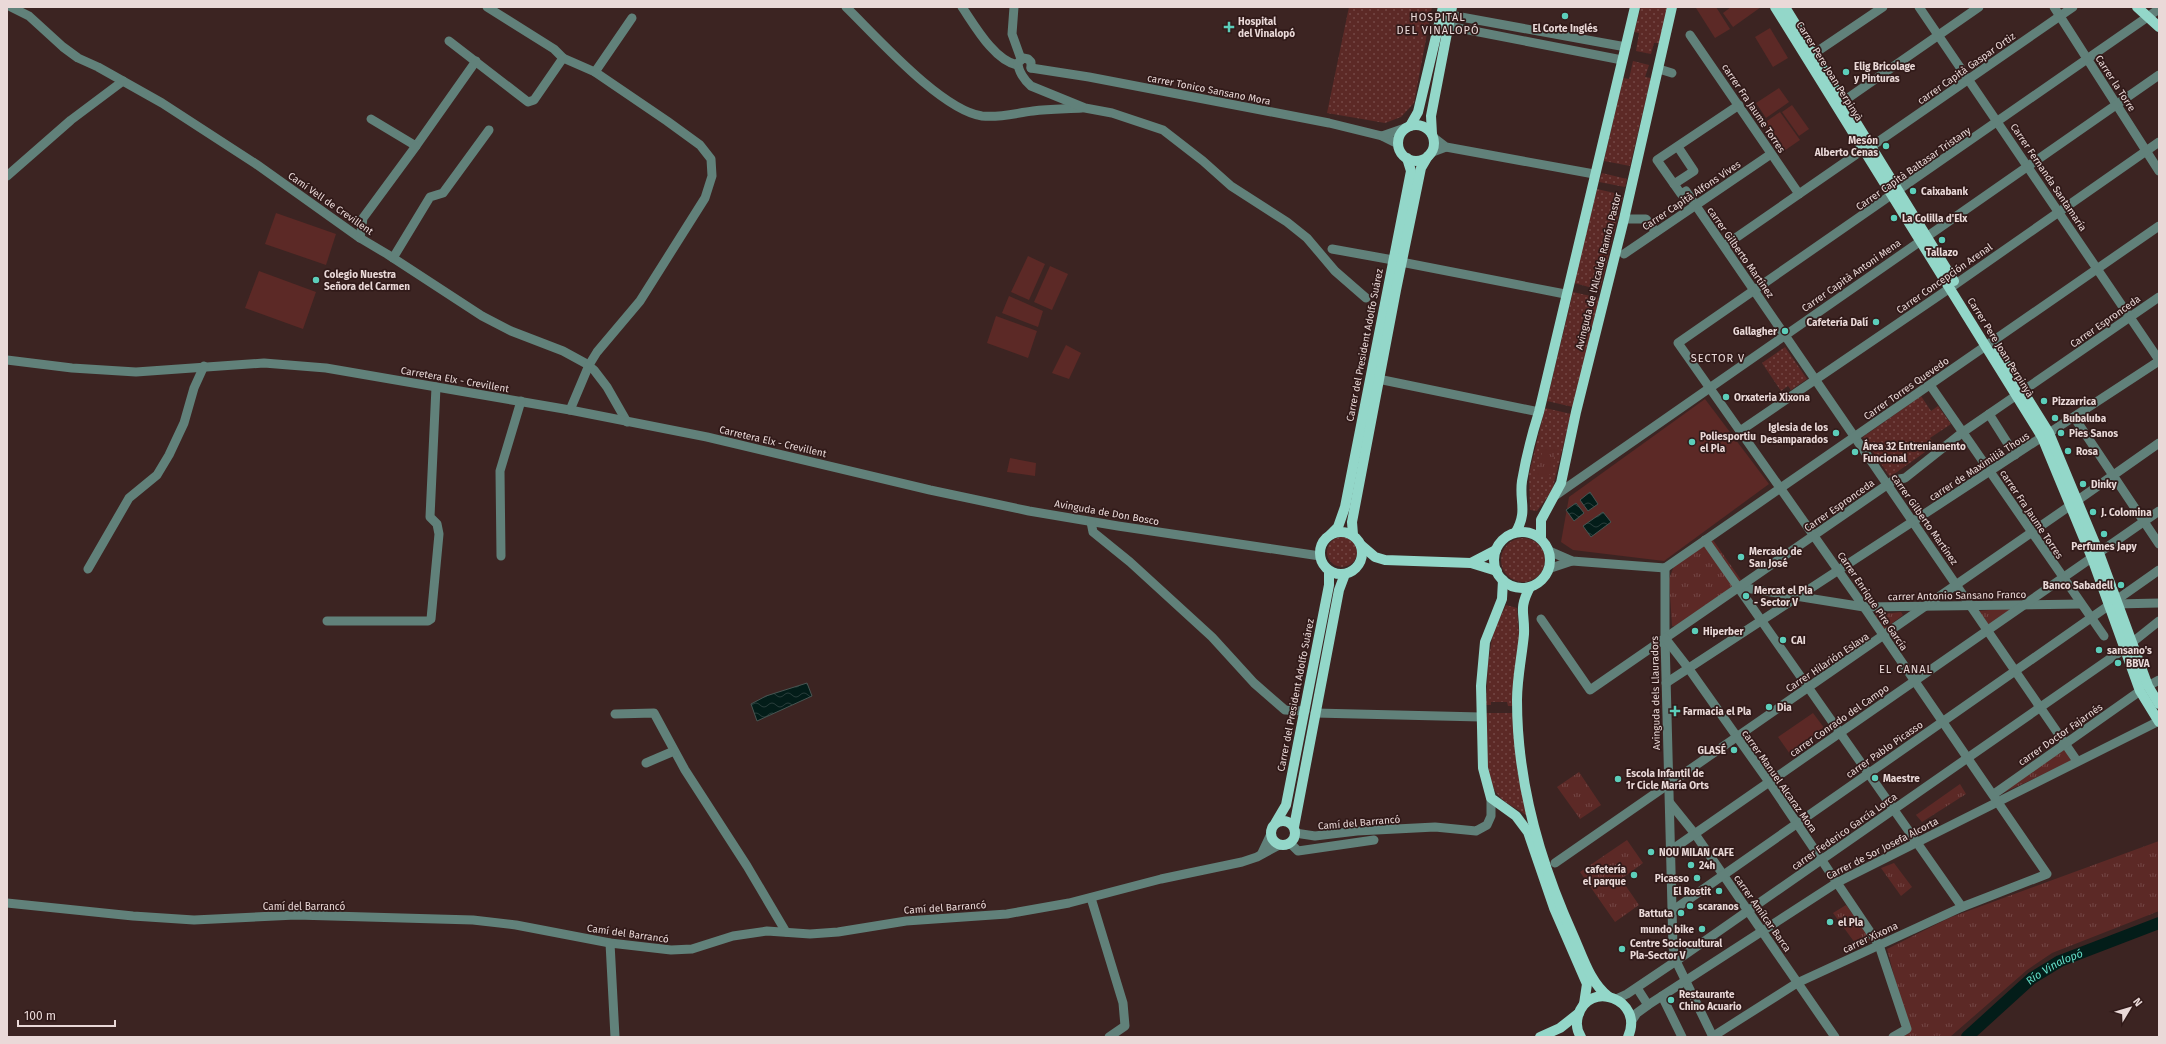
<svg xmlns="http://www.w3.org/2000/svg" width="2166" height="1044" font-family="'Fira Sans',sans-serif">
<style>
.grass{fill:url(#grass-dots)}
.park{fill:url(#park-tufts)}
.pitch{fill:#5c2926}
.water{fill:url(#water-waves);stroke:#485552}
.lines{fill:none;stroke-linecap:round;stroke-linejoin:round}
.river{stroke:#031d19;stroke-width:12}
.minor{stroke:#61817a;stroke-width:9}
.major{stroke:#93d7c9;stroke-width:10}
.poi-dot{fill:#5cceba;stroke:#311a19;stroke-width:1.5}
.labels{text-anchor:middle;stroke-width:3.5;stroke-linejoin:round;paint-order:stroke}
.poi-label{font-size:10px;font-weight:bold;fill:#ead9d8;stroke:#311a19;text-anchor:start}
.street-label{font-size:10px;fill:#ead9d8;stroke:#311a19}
.neighbourhood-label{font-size:11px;letter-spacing:1px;fill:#ead9d8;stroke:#311a19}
.water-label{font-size:11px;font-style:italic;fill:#65dfc9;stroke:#311a19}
</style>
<defs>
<pattern id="grass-dots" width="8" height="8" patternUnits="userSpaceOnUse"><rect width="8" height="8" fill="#5c2926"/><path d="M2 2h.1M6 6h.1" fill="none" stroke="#744745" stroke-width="1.8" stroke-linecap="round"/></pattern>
<pattern id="park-tufts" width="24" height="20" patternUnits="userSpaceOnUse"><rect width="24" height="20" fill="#5c2926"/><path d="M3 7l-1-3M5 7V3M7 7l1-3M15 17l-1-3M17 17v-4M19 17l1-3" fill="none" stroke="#744745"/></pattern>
<pattern id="water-waves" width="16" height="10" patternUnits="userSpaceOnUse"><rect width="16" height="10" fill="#031d19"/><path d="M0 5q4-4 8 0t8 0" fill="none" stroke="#283d3a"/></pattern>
</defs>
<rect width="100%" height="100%" fill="#3c2422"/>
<g class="grass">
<path d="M 1349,7 L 1432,7 L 1414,103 L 1401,117 L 1385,123 L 1327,113 Z"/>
<path d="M 1641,7 L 1668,7 L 1659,43 L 1654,43 L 1651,54 L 1636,51 L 1639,33 L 1634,32 Z"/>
<path d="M 1633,61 L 1649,65 L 1645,77 L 1651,78 L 1630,166 L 1604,161 L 1623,78 L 1629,79 Z"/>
<path d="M 1602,173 L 1627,179 L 1625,187 L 1599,182 Z"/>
<path d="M 1597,189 L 1623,195 L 1600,290 L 1574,283 Z"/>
<path d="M 1573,292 L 1599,298 L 1573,407 L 1547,401 Z"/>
<path d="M 1785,347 L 1807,379 L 1791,390 L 1788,386 L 1781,391 L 1762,363 Z"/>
<path d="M 1921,396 L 1931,411 L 1938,406 L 1951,424 L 1930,438 L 1935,445 L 1890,477 L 1863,437 Z"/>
<path d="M 1545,408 L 1571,414 L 1554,483 L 1552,491 L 1537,511 L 1530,510 L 1529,474 Z"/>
<circle cx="1342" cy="552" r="15"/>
<circle cx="1523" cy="560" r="22"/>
<path d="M 1506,605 L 1517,608 L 1519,635 L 1513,706 L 1508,706 L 1507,702 L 1491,702 L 1491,705 L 1486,705 L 1488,663 L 1493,633 Z"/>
<path d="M 1486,713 L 1513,713 C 1514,749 1518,782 1527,816 C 1518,809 1506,804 1499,796 C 1483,779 1487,735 1486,713 Z"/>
</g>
<g class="park">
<path d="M 1544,446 L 1556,449 L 1549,479 L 1536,475 Z"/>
<path d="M 1713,540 L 1741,580 L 1676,627 L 1672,626 L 1669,579 L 1674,566 Z"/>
<path d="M 2010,608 L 2011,610 L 1988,625 L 1979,611 Z"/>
<path d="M 1901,612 L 1903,615 L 1883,630 L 1874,615 Z"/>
<path d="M 2064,749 L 2073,761 L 1998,795 Z"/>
<path d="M 1579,772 L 1601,805 L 1580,819 L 1557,787 Z"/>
<path d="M 1960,784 L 1966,794 L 1922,822 L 1916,815 Z"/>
<path d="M 1627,840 L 1643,863 L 1621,879 L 1639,905 L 1615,922 L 1580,872 Z"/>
<path d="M 2159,841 L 2159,911 L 2052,953 L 2027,970 L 1950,1037 L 1902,1037 L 1909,1033 L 1887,949 L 1949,918 Z"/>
<path d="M 1894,863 L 1912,887 L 1901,896 L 1881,868 Z"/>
<path d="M 1846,905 L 1871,939 L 1858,947 L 1833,913 Z"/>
</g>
<g class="pitch">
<path d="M 1699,7 L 1716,7 L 1730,29 L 1715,38 L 1696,8 Z"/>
<path d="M 1731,7 L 1761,7 L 1733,27 L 1723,13 Z"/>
<path d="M 1770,28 L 1788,58 L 1773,67 L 1755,37 Z"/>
<path d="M 1779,88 L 1789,102 L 1766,118 L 1756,103 Z"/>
<path d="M 1792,105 L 1809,129 L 1799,136 L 1782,112 Z"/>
<path d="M 1780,112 L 1800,140 L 1784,151 L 1764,123 Z"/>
<path d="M 276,213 L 336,234 L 326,265 L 265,244 Z"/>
<path d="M 1028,256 L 1045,264 L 1029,300 L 1011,292 Z"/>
<path d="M 1050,266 L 1068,274 L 1052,310 L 1034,302 Z"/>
<path d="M 259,271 L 316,292 L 303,329 L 245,308 Z"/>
<path d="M 1009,296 L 1043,311 L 1038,327 L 1002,313 Z"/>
<path d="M 996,316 L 1037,331 L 1028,358 L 987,343 Z"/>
<path d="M 1066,345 L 1081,353 L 1069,379 L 1052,373 Z"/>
<path d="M 1705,399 L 1769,484 L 1664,561 L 1573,550 L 1561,542 L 1569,497 Z"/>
<path d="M 1010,458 L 1036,463 L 1035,476 L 1007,472 Z"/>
<path d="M 1813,713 L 1825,729 L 1790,754 L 1778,737 Z"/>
</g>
<g class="water">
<path d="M 1590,492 L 1598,504 L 1588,511 L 1580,500 Z"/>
<path d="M 1576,503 L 1584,513 L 1574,521 L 1566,510 Z"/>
<path d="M 1603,512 L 1611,522 L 1591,537 L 1583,526 Z"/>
<path d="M 807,683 L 812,696 L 757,721 L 751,704 L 766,696 Z"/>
</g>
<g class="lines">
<path class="river" id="s1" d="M 1967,1037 L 2032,978 L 2060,961 L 2159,923"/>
<g class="minor">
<path d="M 11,7 L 29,16 L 63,47 L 78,58 L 98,67 L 162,103 L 256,164 L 360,238 L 387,254 L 482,316 L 511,331 L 563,351 L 585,363 L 594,370 L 607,387 L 627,422"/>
<path d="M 487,7 L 554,49 L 563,58 L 595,72 L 667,121 L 700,145 L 711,159 L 712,176 L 705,198 L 640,301 L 597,352 L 589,365 L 570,410"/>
<path d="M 846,7 C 876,36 941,110 982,116 C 1000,118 1016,113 1033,111 C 1049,109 1066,109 1082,108"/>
<path d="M 962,7 C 975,26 994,60 1017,65"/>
<path d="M 1014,7 L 1012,34 L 1021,59"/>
<path d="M 1919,7 L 2159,360"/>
<path d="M 2054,7 L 2159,171"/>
<path d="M 1450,15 L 1626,47"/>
<path d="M 1448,26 L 1622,60"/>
<path d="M 1690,35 L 1799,194"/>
<path d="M 449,41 L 528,102 L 534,100 L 563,58"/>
<path d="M 1809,57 L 1883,7"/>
<path d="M 1031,68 L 1031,62 L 1028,59 L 1023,58 L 1018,63 C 1018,71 1025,81 1031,86 L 1085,108 L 1112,113 L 1163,130 L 1203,161 L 1231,186 L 1287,222 L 1307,238 L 1335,271 L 1366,298"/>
<path d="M 1031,68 L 1089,77 L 1329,123 L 1382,136 L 1398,144"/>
<path d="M 1659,69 L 1672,73"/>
<path d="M 595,72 L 632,18"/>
<path d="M 1739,105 L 1657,160 L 1681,194 L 1686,191 L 1692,200 L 2077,761"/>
<path d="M 1838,105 L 1979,7"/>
<path d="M 371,119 L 416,146 L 476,61"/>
<path d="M 1382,136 L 1405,128"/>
<path d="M 1433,137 L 1446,147 L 1594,174"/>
<path d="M 1872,146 L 2073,7"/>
<path d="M 1430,153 L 1446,147"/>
<path d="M 7,176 L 71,120 L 123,81"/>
<path d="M 1674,184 L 1694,171 L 1678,147"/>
<path d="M 1624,219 L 1646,219 L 1656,232"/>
<path d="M 360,238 L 363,218 L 416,146"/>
<path d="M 1724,246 L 1864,149"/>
<path d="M 1332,249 L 1393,260"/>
<path d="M 1624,254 L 1771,154"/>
<path d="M 393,258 L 430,197 L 443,193 L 489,130"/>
<path d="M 1401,262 L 1565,294"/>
<path d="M 7,360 L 72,368 L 136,372 L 264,363 L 326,368 L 570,410 L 707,437 L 930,490 L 1029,511 L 1118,526 L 1320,556"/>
<path d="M 1378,379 L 1539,412"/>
<path d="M 1930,385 L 2104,636"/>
<path d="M 1989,414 L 2015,455"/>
<path d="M 2074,417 L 2159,544"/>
<path d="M 1740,431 L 1953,286 L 2159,142"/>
<path d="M 2049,433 L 2159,361"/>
<path d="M 1556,495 L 2159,75"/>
<path d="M 2078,500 L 2159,443"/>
<path d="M 1091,522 L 1093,532 L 1130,562 L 1212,637 L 1254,683 L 1285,710 L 1305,711"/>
<path d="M 1705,540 L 1962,907"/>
<path d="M 1549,551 L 1572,561 L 1665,568"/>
<path d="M 501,556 L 500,471 L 521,401"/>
<path d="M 1665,568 L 2159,226"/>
<path d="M 1665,568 L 1665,638 L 1673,947 L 1676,961 L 1713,1037"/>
<path d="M 88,569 L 129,498 L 157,475 L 169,455 L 184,423 L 194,388 L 204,366"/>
<path d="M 1548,569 L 1572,561"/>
<path d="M 1739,587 L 1864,607 L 2081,604"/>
<path d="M 2115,601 L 2159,570"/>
<path d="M 2116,604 L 2159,603"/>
<path d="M 1541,619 L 1590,690 L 1894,480 L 1905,478 L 1963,432 L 2159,297"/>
<path d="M 327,621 L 428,621 L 431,619 L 439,534 L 437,524 L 430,517 L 436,387"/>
<path d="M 1665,638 L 1689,669 L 1769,782 L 1879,945 L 1907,1029 L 1893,1037"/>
<path d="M 1666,683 L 2042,437"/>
<path d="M 2148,686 L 2159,680"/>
<path d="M 1315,713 L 1481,717"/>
<path d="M 615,714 L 654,713 L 685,770 L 747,866 L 786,932"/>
<path d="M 646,763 L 674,751"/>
<path d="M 1994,794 L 2140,691"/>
<path d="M 1670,803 L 1695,834 L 1835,1037"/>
<path d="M 1295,833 L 1315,836 L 1357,831 L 1435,827 L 1476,831 L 1487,825 L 1491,816 L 1491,798"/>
<path d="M 1290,843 L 1298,851 L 1374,840"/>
<path d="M 1670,851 L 2159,511"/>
<path d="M 1262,853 L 1270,836"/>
<path d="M 1555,863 L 2071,505"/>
<path d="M 1091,898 L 1123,1003 L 1125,1026 L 1109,1037"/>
<path d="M 7,903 L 133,916 L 194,920 L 296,915 L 473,920 L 516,925 L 610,943 L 671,950 L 692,949 L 733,936 L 767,931 L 810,934 L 838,932 L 906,921 L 1007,914 L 1069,903 L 1161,879 L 1242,862 L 1257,857 L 1279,845"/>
<path d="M 1672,911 L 2108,606"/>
<path d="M 610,943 L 615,1037"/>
<path d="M 1637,988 L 1648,1005"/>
<path d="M 1662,996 L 1682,1037"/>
<path d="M 1616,999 L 1627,994 L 1676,961 L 2124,649 L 2159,621"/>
<path d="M 1631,1022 L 1637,1013 L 1648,1005 L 1838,882 L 2159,721"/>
<path d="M 1712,1037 L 1797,983 L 1962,907 L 2047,874 L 1864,607 L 1678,343 L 2159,9"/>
</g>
<g class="major">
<path d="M 1775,7 L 2042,437 L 2092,558 L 2140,691 L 2159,722"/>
<path d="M 1785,7 L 1954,281"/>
<path d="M 2137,7 L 2159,27"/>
<circle cx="1416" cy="143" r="18"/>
<path d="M 1410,126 L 1418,112 L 1443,7"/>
<path d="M 1432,134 L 1431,116 L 1452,7"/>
<path d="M 1998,351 L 2049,433 L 2099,553 L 2148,686 L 2159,704"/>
<circle cx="1341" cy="553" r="21"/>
<path d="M 1516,532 C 1528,510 1519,502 1522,481 C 1526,458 1532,434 1539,412 L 1635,7"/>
<circle cx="1522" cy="560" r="28"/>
<path d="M 1331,534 L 1338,527 L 1345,507 L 1411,171 L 1407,158"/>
<path d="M 1353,535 L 1352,522 L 1396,290 L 1421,168 L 1428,156"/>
<path d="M 1541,537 L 1541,520 L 1561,483 L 1576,412 L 1624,219 L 1672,7"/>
<path d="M 1361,545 L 1375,557 L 1385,560 L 1471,563 L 1497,571"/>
<path d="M 1471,563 L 1496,550"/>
<path d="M 1503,580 L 1502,599 L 1485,642 L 1481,686 L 1483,768 L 1491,798 L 1516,816 L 1528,832 L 1554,908 L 1587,984 L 1584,1004"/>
<path d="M 1530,587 C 1518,610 1525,612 1524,634 C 1522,656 1517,678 1517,700 C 1517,783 1539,860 1573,935 C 1582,955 1590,983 1609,997"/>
<circle cx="1283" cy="833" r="12"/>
<path d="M 1276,822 L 1286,805 L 1329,585 L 1329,571"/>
<path d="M 1294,827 L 1339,590 L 1345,574"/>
<path d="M 1540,1037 L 1560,1028 L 1579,1013"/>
<path d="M 1581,1037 C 1577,1031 1576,1023 1578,1016 C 1588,979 1645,999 1628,1037"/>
</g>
</g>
<g class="poi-dot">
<circle cx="1565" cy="16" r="4"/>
<path d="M1227 21h4v4h4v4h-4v4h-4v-4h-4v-4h4z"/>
<circle cx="1846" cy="72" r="4"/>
<circle cx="1886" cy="146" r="4"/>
<circle cx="1913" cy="191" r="4"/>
<circle cx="1894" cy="218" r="4"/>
<circle cx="1942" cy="240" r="4"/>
<circle cx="316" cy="280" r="4"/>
<circle cx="1876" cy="322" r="4"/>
<circle cx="1785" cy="331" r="4"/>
<circle cx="1726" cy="397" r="4"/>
<circle cx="2044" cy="401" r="4"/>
<circle cx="2055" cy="418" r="4"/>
<circle cx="1836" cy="433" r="4"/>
<circle cx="2061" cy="433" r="4"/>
<circle cx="1692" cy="442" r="4"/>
<circle cx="2068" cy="451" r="4"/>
<circle cx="1855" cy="452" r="4"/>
<circle cx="2083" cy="484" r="4"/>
<circle cx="2093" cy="512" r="4"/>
<circle cx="2104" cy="534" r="4"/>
<circle cx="1741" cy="557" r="4"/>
<circle cx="2121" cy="585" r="4"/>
<circle cx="1746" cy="596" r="4"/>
<circle cx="1695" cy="631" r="4"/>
<circle cx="1783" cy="640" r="4"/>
<circle cx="2099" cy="650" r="4"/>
<circle cx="2118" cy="663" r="4"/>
<circle cx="1769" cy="707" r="4"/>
<path d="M1673 705h4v4h4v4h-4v4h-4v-4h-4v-4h4z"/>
<circle cx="1734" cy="750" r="4"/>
<circle cx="1875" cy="778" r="4"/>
<circle cx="1618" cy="779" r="4"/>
<circle cx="1651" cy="852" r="4"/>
<circle cx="1691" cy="865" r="4"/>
<circle cx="1634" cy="875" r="4"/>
<circle cx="1697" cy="878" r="4"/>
<circle cx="1719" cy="891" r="4"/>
<circle cx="1690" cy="906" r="4"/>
<circle cx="1681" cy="913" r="4"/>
<circle cx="1830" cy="922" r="4"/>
<circle cx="1702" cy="929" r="4"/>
<circle cx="1622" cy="949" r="4"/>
<circle cx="1671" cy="1000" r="4"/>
</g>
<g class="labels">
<g class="poi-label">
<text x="1238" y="25">Hospital<tspan x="1238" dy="12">del Vinalopó</tspan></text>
<text x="1565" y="32" text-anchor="middle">El Corte Inglés</text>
<text x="1854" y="70">Elig Bricolage<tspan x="1854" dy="12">y Pinturas</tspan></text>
<text x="1878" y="144" text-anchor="end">Mesón<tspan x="1878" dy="12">Alberto Cenas</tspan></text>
<text x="1921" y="195">Caixabank</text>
<text x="1902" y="222">La Colilla d'Elx</text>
<text x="1942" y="256" text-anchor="middle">Tallazo</text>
<text x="324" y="278">Colegio Nuestra<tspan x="324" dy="12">Señora del Carmen</tspan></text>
<text x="1868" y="326" text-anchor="end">Cafetería Dalí</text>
<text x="1777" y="335" text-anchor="end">Gallagher</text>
<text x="1734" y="401">Orxateria Xixona</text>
<text x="2052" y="405">Pizzarrica</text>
<text x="2063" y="422">Bubaluba</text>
<text x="1828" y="431" text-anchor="end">Iglesia de los<tspan x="1828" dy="12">Desamparados</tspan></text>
<text x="2069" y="437">Pies Sanos</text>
<text x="1700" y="440">Poliesportiu<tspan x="1700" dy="12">el Pla</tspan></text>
<text x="1863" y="450">Área 32 Entreniamento<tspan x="1863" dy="12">Funcional</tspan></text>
<text x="2076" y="455">Rosa</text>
<text x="2091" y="488">Dinky</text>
<text x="2101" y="516">J. Colomina</text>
<text x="2104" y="550" text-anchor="middle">Perfumes Japy</text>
<text x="1749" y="555">Mercado de<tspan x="1749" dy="12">San José</tspan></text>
<text x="2113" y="589" text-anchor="end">Banco Sabadell</text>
<text x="1754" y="594">Mercat el Pla<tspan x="1754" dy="12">- Sector V</tspan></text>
<text x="1703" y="635">Hiperber</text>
<text x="1791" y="644">CAI</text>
<text x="2107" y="654">sansano's</text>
<text x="2126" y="667">BBVA</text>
<text x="1777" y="711">Dia</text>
<text x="1683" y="715">Farmacia el Pla</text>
<text x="1726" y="754" text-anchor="end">GLASÉ</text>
<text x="1626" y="777">Escola Infantil de<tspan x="1626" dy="12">1r Cicle María Orts</tspan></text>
<text x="1883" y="782">Maestre</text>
<text x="1659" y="856">NOU MILAN CAFE</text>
<text x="1699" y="869">24h</text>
<text x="1626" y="873" text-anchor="end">cafetería<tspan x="1626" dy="12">el parque</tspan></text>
<text x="1689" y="882" text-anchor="end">Picasso</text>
<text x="1711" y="895" text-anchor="end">El Rostit</text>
<text x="1698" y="910">scaranos</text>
<text x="1673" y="917" text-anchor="end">Battuta</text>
<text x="1838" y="926">el Pla</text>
<text x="1694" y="933" text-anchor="end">mundo bike</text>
<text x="1630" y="947">Centre Sociocultural<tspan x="1630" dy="12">Pla-Sector V</tspan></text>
<text x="1679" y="998">Restaurante<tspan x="1679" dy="12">Chino Acuario</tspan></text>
</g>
<g class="street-label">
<text transform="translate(1966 68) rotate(-35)" y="4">carrer Capità Gaspar Ortiz</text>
<text transform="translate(1830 71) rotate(58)" y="4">Carrer Pere Joan Perpinyà</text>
<text transform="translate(2116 83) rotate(57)" y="4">Carrer la Torre</text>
<text transform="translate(1209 89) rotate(11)" y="4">carrer Tonico Sansano Mora</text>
<text transform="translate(1754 108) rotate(56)" y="4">carrer Fra Jaume Torres</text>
<text transform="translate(1913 168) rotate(-35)" y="4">Carrer Capità Baltasar Tristany</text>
<text transform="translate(2049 177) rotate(56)" y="4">Carrer Fernanda Santamaría</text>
<text transform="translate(1691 195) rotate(-34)" y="4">Carrer Capità Alfons Vives</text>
<text transform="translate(331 203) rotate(35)" y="4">Camí Vell de Crevillent</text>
<text transform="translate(1741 252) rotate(55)" y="4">carrer Gilberto Martínez</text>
<text transform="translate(1598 271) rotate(-76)" y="4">Avinguda de l'Alcalde Ramón Pastor</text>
<text transform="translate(1851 275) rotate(-35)" y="4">Carrer Capità Antoni Mena</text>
<text transform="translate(1944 278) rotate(-35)" y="4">Carrer Concepción Arenal</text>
<text transform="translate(2105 321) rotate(-35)" y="4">Carrer Espronceda</text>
<text transform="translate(1364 345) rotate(-79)" y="4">Carrer del President Adolfo Suárez</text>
<text transform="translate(2001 347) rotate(58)" y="4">Carrer Pere Joan Perpinyà</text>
<text transform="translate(455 379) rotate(10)" y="4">Carretera Elx - Crevillent</text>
<text transform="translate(1906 388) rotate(-35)" y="4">Carrer Torres Quevedo</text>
<text transform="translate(773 441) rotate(13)" y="4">Carretera Elx - Crevillent</text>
<text transform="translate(1979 466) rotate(-33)" y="4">carrer de Maximilià Thous</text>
<text transform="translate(1839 505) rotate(-35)" y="4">Carrer Espronceda</text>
<text transform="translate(1107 512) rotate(10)" y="4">Avinguda de Don Bosco</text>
<text transform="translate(2032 514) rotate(56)" y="4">carrer Fra Jaume Torres</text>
<text transform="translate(1925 519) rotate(55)" y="4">carrer Gilberto Martínez</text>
<text transform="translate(1957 595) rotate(-1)" y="4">carrer Antonio Sansano Franco</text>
<text transform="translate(1873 601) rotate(56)" y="4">Carrer Enrique Pire García</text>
<text transform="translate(1827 662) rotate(-34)" y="4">Carrer Hilarión Eslava</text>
<text transform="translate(1655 693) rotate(-91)" y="4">Avinguda dels Llauradors</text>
<text transform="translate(1295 695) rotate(-79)" y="4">Carrer del President Adolfo Suárez</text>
<text transform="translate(1839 720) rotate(-35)" y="4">carrer Conrado del Campo</text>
<text transform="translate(2060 734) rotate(-35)" y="4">carrer Doctor Fajarnés</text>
<text transform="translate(1884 749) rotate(-35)" y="4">carrer Pablo Picasso</text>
<text transform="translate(1780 781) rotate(55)" y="4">carrer Manuel Alcaraz Mora</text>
<text transform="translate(1359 822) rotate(-5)" y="4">Camí del Barrancó</text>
<text transform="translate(1844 831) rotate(-35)" y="4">carrer Federico García Lorca</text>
<text transform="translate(1882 848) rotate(-27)" y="4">Carrer de Sor Josefa Alcorta</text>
<text x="304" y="910">Camí del Barrancó</text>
<text transform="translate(945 907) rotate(-4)" y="4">Camí del Barrancó</text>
<text transform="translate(1763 913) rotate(55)" y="4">carrer Amílcar Barca</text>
<text transform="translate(628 933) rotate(8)" y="4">Camí del Barrancó</text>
<text transform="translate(1870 937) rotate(-25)" y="4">carrer Xixona</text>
</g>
<g class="neighbourhood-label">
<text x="1438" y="21">HOSPITAL<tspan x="1438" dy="13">DEL VINALOPÓ</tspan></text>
<text x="1718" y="362">SECTOR V</text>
<text x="1906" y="673">EL CANAL</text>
</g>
<g class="water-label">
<text dy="4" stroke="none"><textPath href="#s1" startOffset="113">Río Vinalopó</textPath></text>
</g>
</g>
<rect width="2166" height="1044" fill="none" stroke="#ead9d8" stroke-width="16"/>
<g transform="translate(2130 1008) rotate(52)" stroke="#311a19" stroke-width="3" paint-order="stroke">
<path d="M0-3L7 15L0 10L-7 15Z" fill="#ead9d8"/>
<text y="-6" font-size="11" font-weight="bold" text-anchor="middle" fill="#ead9d8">N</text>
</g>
<path d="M18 1020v6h97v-6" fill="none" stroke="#ead9d8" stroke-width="2"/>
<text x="24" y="1020" font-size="12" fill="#ead9d8" stroke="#311a19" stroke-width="3" paint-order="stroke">100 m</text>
</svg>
